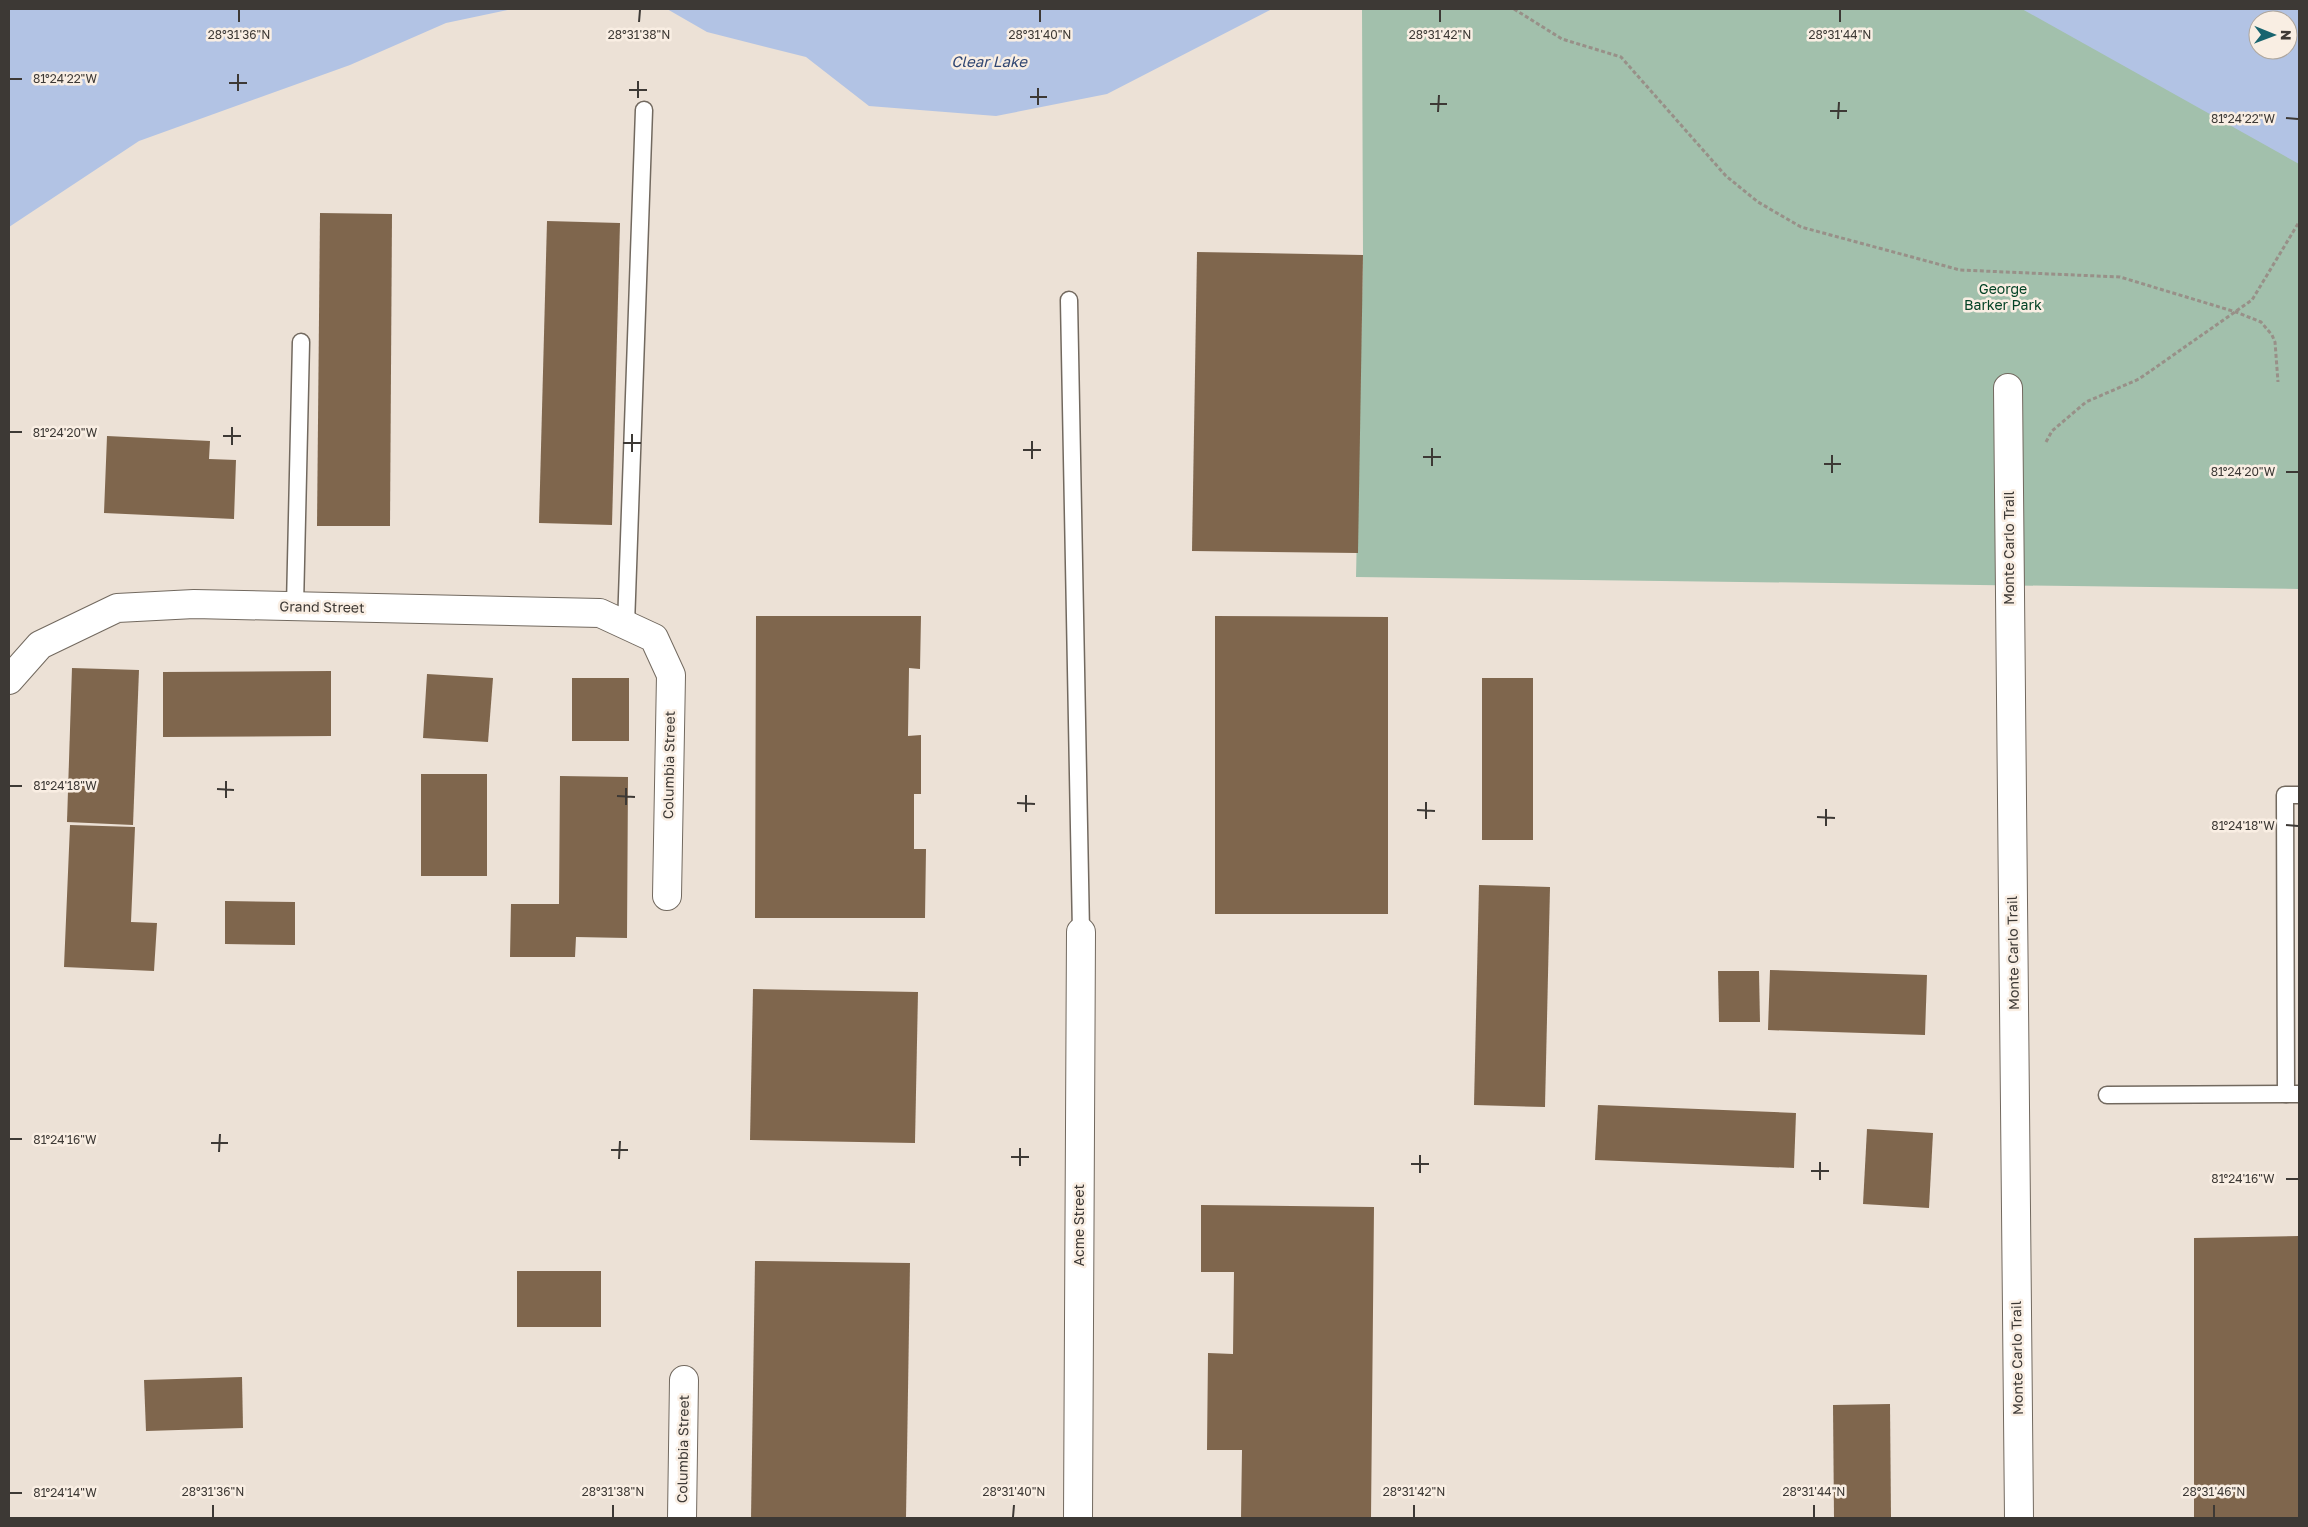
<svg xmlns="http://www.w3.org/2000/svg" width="2308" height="1527" font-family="'Golos Text',sans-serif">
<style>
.green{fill:#a2c0ac;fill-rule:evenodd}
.water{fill:#b2c3e4;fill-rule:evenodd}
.building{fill:#7f664d}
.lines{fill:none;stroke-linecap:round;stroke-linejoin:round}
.service-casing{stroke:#72695f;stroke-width:19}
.minor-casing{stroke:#72695f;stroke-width:30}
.path{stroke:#989088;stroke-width:3;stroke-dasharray:4 2.5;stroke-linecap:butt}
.service{stroke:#fff;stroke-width:16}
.minor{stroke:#fff;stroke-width:28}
.ticks{fill:none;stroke:#3d3935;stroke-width:2}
.labels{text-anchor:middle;stroke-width:5;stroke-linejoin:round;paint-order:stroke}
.park-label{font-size:14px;fill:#034225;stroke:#f9eee3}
.street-label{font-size:14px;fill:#3d3935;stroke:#f9eee3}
.water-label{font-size:15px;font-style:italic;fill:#314773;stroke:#f9eee3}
.ticks-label{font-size:12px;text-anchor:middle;fill:#3d3935;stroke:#f9eee3;stroke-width:5;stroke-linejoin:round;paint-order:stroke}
</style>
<rect width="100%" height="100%" fill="#ece1d6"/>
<path class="green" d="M 1362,9 L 2299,9 L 2299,589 L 1356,577 L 1363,255 ZM 2258,20 L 2288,20 L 2288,50 L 2258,50 Z"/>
<g class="water">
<path d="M 9,9 L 512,9 L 446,23 L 350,65 L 139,141 L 9,227 Z"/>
<path d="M 667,9 L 1272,9 L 1107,94 L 996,116 L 869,106 L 806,57 L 707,32 Z"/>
<path d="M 2022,9 L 2299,9 L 2299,164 ZM 2258,20 L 2288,20 L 2288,50 L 2258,50 Z"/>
</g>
<g class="building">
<path d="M 320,213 L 392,214 L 390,526 L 317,526 Z"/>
<path d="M 547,221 L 620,223 L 612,525 L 539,523 Z"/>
<path d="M 1197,252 L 1363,255 L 1358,553 L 1192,551 Z"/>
<path d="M 107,436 L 210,441 L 209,459 L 236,460 L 234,519 L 104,513 Z"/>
<path d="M 756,616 L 921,616 L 920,669 L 909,668 L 908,736 L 921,735 L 921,794 L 914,794 L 914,849 L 926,849 L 925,918 L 755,918 Z"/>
<path d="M 1215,616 L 1388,617 L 1388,914 L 1215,914 Z"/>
<path d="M 72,668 L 139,670 L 133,825 L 67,822 Z"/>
<path d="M 331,671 L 331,736 L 163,737 L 163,672 Z"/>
<path d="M 427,674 L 493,678 L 488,742 L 423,738 Z"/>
<rect x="572" y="678" width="57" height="63"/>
<rect x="1482" y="678" width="51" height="162"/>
<rect x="421" y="774" width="66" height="102"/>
<path d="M 560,776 L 628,777 L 627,938 L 576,937 L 575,957 L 510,957 L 511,904 L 559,904 Z"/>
<path d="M 70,825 L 135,827 L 131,922 L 157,923 L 154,971 L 64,967 Z"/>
<path d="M 1479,885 L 1550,887 L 1545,1107 L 1474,1105 Z"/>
<path d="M 225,901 L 295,902 L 295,945 L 225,944 Z"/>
<path d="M 1770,970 L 1927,975 L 1925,1035 L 1768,1030 Z"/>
<path d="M 1718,971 L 1759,971 L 1760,1022 L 1719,1022 Z"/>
<path d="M 753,989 L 918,992 L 915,1143 L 750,1140 Z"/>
<path d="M 1598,1105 L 1796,1113 L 1794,1168 L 1595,1160 Z"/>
<path d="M 1867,1129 L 1933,1133 L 1929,1208 L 1863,1204 Z"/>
<path d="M 1201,1205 L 1374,1207 L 1371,1518 L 1241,1518 L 1242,1450 L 1207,1450 L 1208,1353 L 1233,1354 L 1234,1272 L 1201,1272 Z"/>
<path d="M 2299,1236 L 2299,1518 L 2194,1518 L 2194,1238 Z"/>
<path d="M 755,1261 L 910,1263 L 906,1518 L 751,1518 Z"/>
<rect x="517" y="1271" width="84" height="56"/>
<path d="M 242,1377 L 243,1428 L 146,1431 L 144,1380 Z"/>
<path d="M 1890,1404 L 1891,1518 L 1834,1518 L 1833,1405 Z"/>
</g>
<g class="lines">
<g class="service-casing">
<g id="service">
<path d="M 1069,300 L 1081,932"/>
<path d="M 295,606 L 301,342"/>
<path d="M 626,625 L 644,110"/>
<path d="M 2299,795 L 2285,795 L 2286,1094 L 2299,1094"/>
<path d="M 2107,1095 L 2286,1094"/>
</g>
</g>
<g class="minor-casing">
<g id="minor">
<path d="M 2008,388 L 2019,1518"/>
<path d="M 9,680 L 40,645 L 117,608 L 194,604 L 600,613 L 654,638 L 671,675 L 667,896"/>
<path d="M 682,1518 L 684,1380"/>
<path d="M 1078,1518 L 1081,932"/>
</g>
</g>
<g class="path">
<path d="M 1514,9 L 1562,39 L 1621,57 L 1726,176 L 1758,202 L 1801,227 L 1960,270 L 2120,277 L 2236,312 L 2261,322 L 2272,335 L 2275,342 L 2278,382"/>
<path d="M 2046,442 L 2052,431 L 2086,402 L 2139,379 L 2252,300 L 2299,222"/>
</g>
<use href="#service" class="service"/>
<use href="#minor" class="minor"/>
</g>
<path class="ticks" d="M 239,22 L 239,10M 639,22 L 640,10M 1040,22 L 1040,10M 1440,22 L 1440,10M 1840,22 L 1840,10M 10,79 L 22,79M 229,83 L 247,83M 629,90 L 647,90M 238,91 L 238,74M 1030,97 L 1047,97M 638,98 L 638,81M 1430,104 L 1447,104M 1038,105 L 1038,88M 1830,111 L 1847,111M 1438,112 L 1439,95M 2286,118 L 2298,119M 1838,119 L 1839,102M 10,432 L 22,432M 223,436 L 241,436M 623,443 L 641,443M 232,445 L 232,427M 1023,450 L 1041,450M 632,452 L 632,434M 1423,457 L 1441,457M 1032,459 L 1032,441M 1824,464 L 1841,464M 1432,466 L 1432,448M 2286,472 L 2298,472M 1832,473 L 1832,455M 10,786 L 22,786M 217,789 L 234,790M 617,796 L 635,797M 226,798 L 226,781M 1017,803 L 1035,804M 626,805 L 626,788M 1417,810 L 1435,811M 1026,812 L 1026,795M 1817,817 L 1835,818M 1426,819 L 1426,802M 2286,825 L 2298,826M 1826,826 L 1826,809M 10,1139 L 22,1139M 211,1143 L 228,1143M 611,1150 L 628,1150M 219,1152 L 220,1134M 1011,1157 L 1029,1157M 619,1159 L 620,1141M 1411,1164 L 1429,1164M 1020,1166 L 1020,1148M 1811,1171 L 1829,1171M 1420,1173 L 1420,1155M 2286,1179 L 2298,1179M 1820,1180 L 1820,1162M 10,1493 L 22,1493M 213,1517 L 213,1505M 613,1517 L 613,1505M 1013,1517 L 1014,1505M 1414,1517 L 1414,1505M 1814,1517 L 1814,1505M 2214,1517 L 2214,1505"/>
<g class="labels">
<g class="park-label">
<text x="2003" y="294">George<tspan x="2003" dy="16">Barker Park</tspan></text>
</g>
<g class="street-label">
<text transform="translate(2009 548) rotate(-90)" y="5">Monte Carlo Trail</text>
<text transform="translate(322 607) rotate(1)" y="5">Grand Street</text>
<text transform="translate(669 765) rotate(-89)" y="5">Columbia Street</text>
<text transform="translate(2013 953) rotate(-91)" y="5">Monte Carlo Trail</text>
<text transform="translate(1079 1225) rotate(-90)" y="5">Acme Street</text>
<text transform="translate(2017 1358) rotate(-91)" y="5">Monte Carlo Trail</text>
<text transform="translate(683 1449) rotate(-89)" y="5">Columbia Street</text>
</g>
<g class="water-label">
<text x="989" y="67">Clear Lake</text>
</g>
</g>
<g class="ticks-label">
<text x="239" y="39">28°31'36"N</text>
<text x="639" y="39">28°31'38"N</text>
<text x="1040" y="39">28°31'40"N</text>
<text x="1440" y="39">28°31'42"N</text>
<text x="1840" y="39">28°31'44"N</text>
<text x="65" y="83">81°24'22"W</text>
<text x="2243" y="123">81°24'22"W</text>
<text x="65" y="437">81°24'20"W</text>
<text x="2243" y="476">81°24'20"W</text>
<text x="65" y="790">81°24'18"W</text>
<text x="2243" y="830">81°24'18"W</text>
<text x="65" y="1144">81°24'16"W</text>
<text x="2243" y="1183">81°24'16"W</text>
<text x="213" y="1496">28°31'36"N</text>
<text x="613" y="1496">28°31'38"N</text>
<text x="1014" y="1496">28°31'40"N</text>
<text x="1414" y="1496">28°31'42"N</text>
<text x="1814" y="1496">28°31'44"N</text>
<text x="2214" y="1496">28°31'46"N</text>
<text x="65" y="1497">81°24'14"W</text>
</g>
<rect width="2308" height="1527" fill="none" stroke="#3d3935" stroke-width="20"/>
<g transform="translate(2273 35) rotate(91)"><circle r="24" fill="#f9eee3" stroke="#aea69d"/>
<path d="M0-4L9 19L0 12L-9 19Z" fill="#18646f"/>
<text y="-8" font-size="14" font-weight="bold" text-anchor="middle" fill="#3d3935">N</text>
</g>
</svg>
